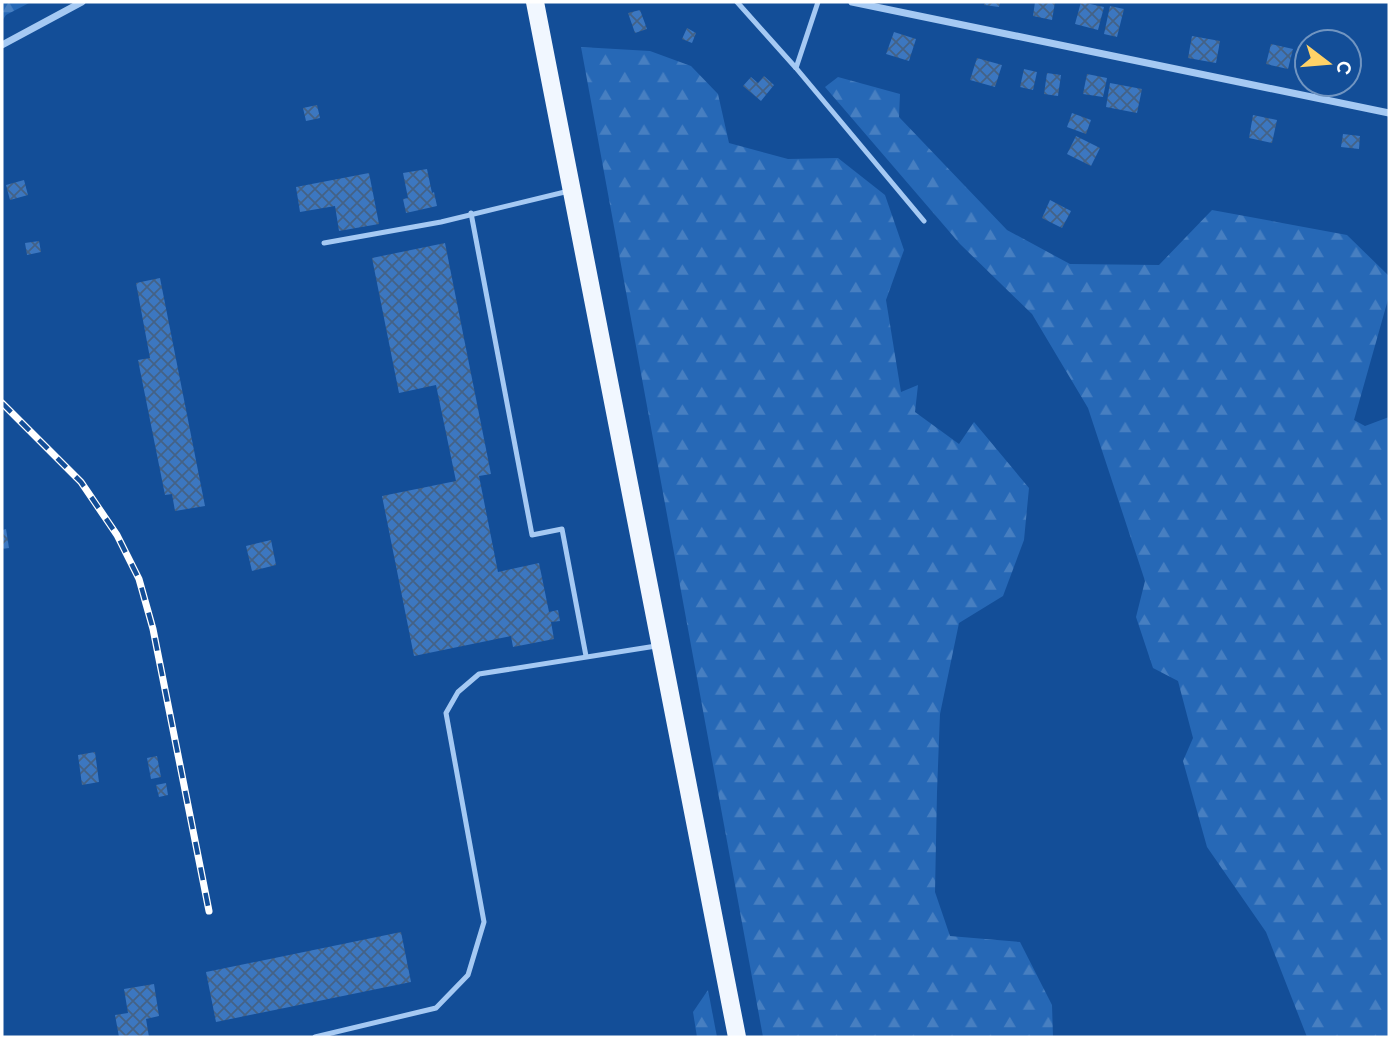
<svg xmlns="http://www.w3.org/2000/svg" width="1391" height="1039" font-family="Raleway,sans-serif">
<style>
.forest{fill:url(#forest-firs)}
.building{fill:url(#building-cross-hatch)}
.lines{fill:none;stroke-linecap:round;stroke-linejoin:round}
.service{stroke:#a5c9f3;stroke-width:5}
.minor{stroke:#a5c9f3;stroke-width:7}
.primary{stroke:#f1f7ff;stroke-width:18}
.rail-casing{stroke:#fff;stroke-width:7}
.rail{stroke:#134e98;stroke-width:4.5;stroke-dasharray:13;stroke-linecap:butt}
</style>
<defs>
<pattern id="forest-firs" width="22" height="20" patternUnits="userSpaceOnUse" patternTransform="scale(1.75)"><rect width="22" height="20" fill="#2668b6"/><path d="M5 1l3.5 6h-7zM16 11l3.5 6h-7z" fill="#477fc1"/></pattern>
<pattern id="building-cross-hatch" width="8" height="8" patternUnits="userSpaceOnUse" patternTransform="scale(1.75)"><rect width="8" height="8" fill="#3c77c0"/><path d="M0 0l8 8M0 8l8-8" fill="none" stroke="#446286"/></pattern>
</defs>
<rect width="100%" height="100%" fill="#134e98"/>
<g class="forest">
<path d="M 2,2 L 31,2 L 6,15 L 2,21 Z"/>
<path d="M 581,47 L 650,51 L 691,66 L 718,94 L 729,143 L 788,159 L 838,158 L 885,195 L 904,250 L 886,300 L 901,392 L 918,385 L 915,412 L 959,444 L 974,422 L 1029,488 L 1024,540 L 1003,596 L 959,623 L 940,714 L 937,792 L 935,892 L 950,936 L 1020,942 L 1052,1005 L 1053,1037 L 763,1037 Z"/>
<path d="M 838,77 L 900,94 L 899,117 L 1007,230 L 1070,264 L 1159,265 L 1212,210 L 1347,235 L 1389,276 L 1389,296 L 1354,420 L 1365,426 L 1389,417 L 1389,1037 L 1307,1037 L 1266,932 L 1207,847 L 1183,761 L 1193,738 L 1178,681 L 1153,668 L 1136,617 L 1145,581 L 1088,408 L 1032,314 L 960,244 L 825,87 Z"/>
<path d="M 708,990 L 717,1037 L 697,1037 L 693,1012 Z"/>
</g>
<g class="building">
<path d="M 985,2 L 1000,2 L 999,7 L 984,5 Z"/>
<path d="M 1035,2 L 1055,2 L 1052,20 L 1033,16 Z"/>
<path d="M 1081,2 L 1104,7 L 1098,30 L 1075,24 Z"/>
<path d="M 1110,6 L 1124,9 L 1117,37 L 1104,34 Z"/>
<path d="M 640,10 L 647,29 L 635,33 L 628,13 Z"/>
<path d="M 687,28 L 696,33 L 692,43 L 682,39 Z"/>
<path d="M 894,32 L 916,39 L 909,61 L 886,54 Z"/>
<path d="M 1192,36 L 1220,41 L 1216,63 L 1188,58 Z"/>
<path d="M 1271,44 L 1293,49 L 1288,69 L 1266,64 Z"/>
<path d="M 977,58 L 1002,65 L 995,87 L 970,80 Z"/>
<path d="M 1024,69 L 1037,72 L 1033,90 L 1020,87 Z"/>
<path d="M 1047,73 L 1061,75 L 1058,96 L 1044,94 Z"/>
<path d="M 1087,74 L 1107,78 L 1103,97 L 1083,94 Z"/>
<path d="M 764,76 L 774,85 L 761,101 L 743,86 L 751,77 L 758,83 Z"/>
<path d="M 1110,83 L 1142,89 L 1137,113 L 1106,107 Z"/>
<path d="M 317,105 L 320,118 L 306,121 L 303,108 Z"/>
<path d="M 1072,113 L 1091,120 L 1086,134 L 1067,127 Z"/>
<path d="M 1253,115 L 1277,120 L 1272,143 L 1249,138 Z"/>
<path d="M 1343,134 L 1360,136 L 1359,149 L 1341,147 Z"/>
<path d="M 1076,136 L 1100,148 L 1091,166 L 1067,154 Z"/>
<path d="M 427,169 L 432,193 L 434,192 L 437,206 L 406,213 L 403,199 L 408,198 L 403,173 Z"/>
<path d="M 369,173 L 379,224 L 339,231 L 335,206 L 300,212 L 296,187 Z"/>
<path d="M 24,180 L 28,195 L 10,200 L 6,185 Z"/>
<path d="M 1050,200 L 1071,211 L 1062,228 L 1042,218 Z"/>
<path d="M 39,241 L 41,252 L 27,255 L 25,243 Z"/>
<path d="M 445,243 L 491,474 L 479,476 L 498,572 L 539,563 L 549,612 L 558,610 L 560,621 L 551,622 L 554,639 L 513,647 L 511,636 L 414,656 L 382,496 L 456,481 L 436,385 L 399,393 L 372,258 Z"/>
<path d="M 160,278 L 205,506 L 175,511 L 172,494 L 165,495 L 138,360 L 150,358 L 136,283 Z"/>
<path d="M 6,529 L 9,548 L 2,549 L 2,530 Z"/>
<path d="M 271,540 L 276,565 L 252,571 L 246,546 Z"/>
<path d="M 95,752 L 99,782 L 82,785 L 78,755 Z"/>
<path d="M 157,756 L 161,777 L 151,779 L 147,758 Z"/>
<path d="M 166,783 L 168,795 L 159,797 L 156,785 Z"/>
<path d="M 401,932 L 411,982 L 216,1022 L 206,972 Z"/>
<path d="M 154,984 L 159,1016 L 146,1019 L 149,1037 L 119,1037 L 115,1015 L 128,1013 L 124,989 Z"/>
</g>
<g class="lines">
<g class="service">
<path d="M 737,2 L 796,68 L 924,221"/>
<path d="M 796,68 L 818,2"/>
<path d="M 471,213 L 532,535 L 562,529 L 586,656"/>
<path d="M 324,243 L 441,222 L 569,191"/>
<path d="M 315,1037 L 436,1008 L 468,975 L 484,922 L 446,713 L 458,692 L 479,674 L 656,646"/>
</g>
<g class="minor">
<path d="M 852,2 L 1389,113"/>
<path d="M 2,45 L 82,2"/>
</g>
<path class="primary" d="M 535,2 L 737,1037"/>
<g class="rail-casing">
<path id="rail" d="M 2,403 L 81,482 L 117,535 L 139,579 L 153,629 L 209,911"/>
</g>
<use href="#rail" class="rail"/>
</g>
<rect width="1391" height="1039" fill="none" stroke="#ffffff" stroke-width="7"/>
<g transform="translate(1328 63) rotate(106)"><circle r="33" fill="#134e98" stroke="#7195c1" stroke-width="2"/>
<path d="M0-5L12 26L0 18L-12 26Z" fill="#ffd267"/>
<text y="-10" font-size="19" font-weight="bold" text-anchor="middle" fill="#ffffff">С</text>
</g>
</svg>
